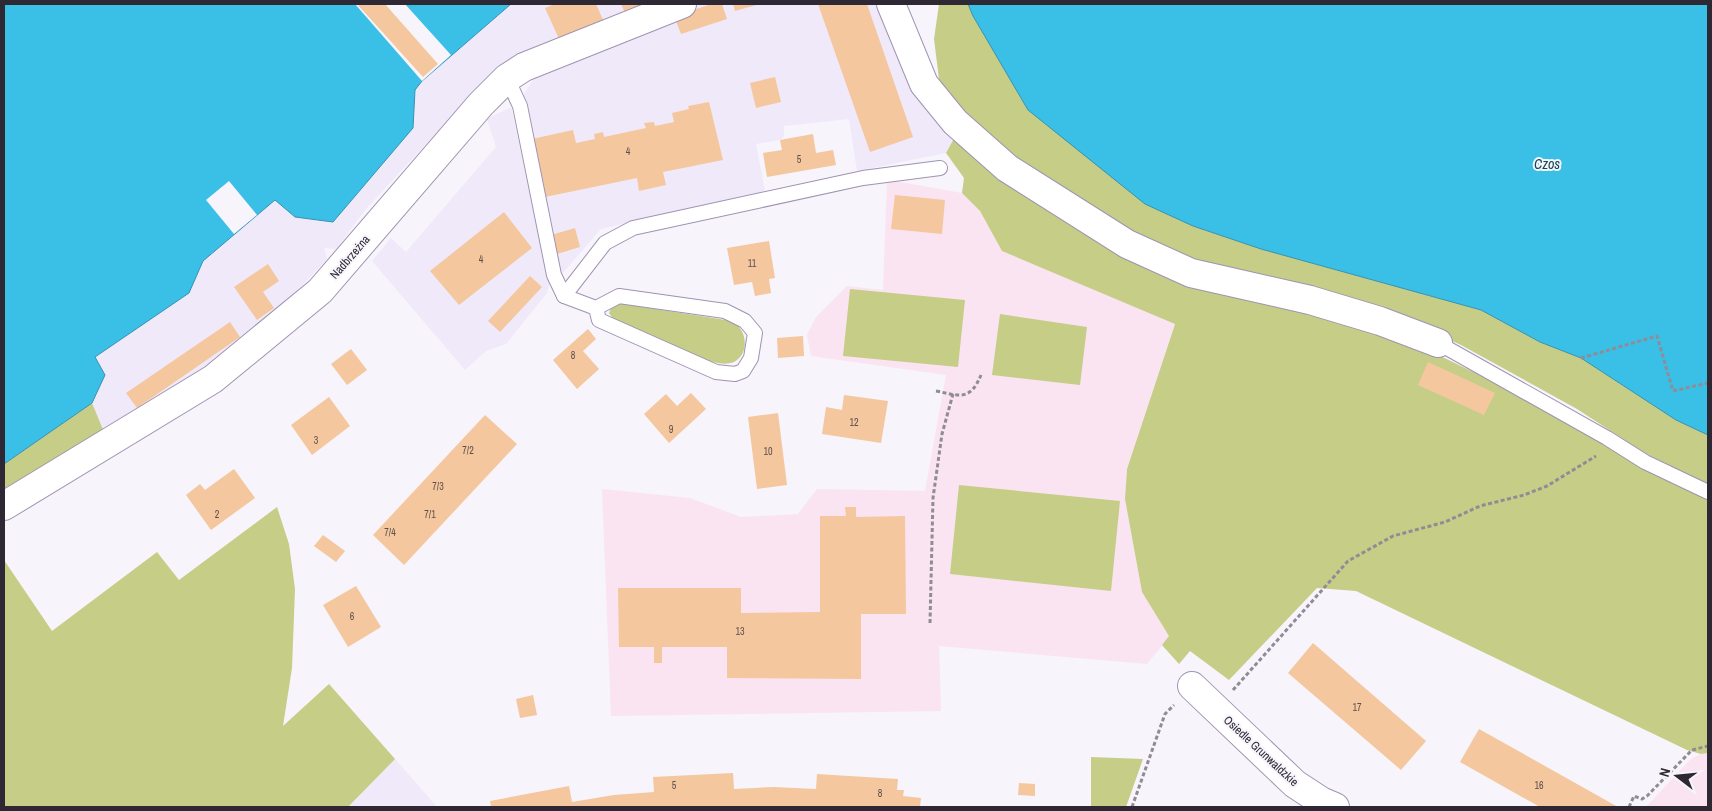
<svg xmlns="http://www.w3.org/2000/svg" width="1712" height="811" font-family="'Archivo Narrow',sans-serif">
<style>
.built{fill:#f0e9f9}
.education{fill:#fae4f2}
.green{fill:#c6cd87}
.water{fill:#3abfe6;stroke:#3692b1}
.pier{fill:#f7f4fb}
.building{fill:#f4c79e}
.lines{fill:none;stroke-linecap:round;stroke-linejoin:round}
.lane-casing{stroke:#9f93b1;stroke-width:16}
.street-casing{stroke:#9f93b1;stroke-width:30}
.path{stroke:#908c95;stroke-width:3;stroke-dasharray:4 2.5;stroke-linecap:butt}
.lane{stroke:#fff;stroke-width:14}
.street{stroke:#fff;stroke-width:28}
.labels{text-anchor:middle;stroke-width:4;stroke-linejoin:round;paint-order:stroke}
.number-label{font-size:10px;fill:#5f504e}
.street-label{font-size:12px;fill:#2d2834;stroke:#f7f4fb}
.water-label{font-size:14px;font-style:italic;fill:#0f4757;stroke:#f7f4fb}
</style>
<rect width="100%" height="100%" fill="#f7f4fb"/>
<g class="built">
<path d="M 511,4 L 647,4 L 480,86 L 366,209 L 336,249 L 324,248 L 327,259 L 280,309 L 188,381 L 104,432 L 92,403 L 105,375 L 95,357 L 188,293 L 203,261 L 275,200 L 295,217 L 413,128 L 415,90 L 422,81 Z"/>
<path d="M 698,4 L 880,4 L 957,133 L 946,153 L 857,171 L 849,119 L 784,126 L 784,136 L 780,140 L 756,144 L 765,191 L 601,229 L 561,275 L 551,235 L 522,98 L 538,71 Z"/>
<path d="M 511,107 L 550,283 L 547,293 L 506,344 L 486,351 L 465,370 L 372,261 L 391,238 L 406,252 L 496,147 L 487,119 Z"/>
<path d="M 395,759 L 437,807 L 348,807 Z"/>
</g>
<g class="education">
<path d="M 887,181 L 906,183 L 962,193 L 980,211 L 1002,251 L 1175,323 L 1127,469 L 1125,499 L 1142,592 L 1170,636 L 1147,664 L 939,646 L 941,711 L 611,716 L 602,489 L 690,498 L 741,517 L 798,514 L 817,489 L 925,491 L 946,375 L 811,356 L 807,335 L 816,317 L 847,286 L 883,290 Z"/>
<path d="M 1708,753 L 1708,807 L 1646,807 L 1691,759 L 1701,754 Z"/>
</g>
<g class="green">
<path d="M 939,4 L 968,4 L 973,16 L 1028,110 L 1193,226 L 1261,249 L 1481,310 L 1540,342 L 1581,358 L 1676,420 L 1708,435 L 1708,485 L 1643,452 L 1577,409 L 1461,345 L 1392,314 L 1178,258 L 1116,227 L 1005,152 L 947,97 L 939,79 L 934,39 Z"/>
<path d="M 957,133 L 1082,229 L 1397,335 L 1521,395 L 1643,468 L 1708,500 L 1708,753 L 1701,754 L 1687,750 L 1356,591 L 1317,588 L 1229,680 L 1190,651 L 1179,664 L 1162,645 L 1169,636 L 1142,592 L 1125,499 L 1127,469 L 1175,324 L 1002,251 L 980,211 L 962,193 L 964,178 L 946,153 Z"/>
<path d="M 850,289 L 965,300 L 958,367 L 843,356 Z"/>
<path d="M 617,303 L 726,320 C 730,322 734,323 737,325 C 748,335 748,355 734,362 C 724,366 713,362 703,359 L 614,320 L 609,313 L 611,308 Z"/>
<path d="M 1000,314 L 1087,327 L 1080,385 L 992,375 Z"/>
<path d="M 92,403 L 104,432 L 4,494 L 4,464 Z"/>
<path d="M 959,485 L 1120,501 L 1111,591 L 950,574 Z"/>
<path d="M 277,507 L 289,544 L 295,589 L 292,668 L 283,726 L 329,684 L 395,759 L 348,807 L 4,807 L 4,560 L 52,631 L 157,552 L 179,580 Z"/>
<path d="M 1091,757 L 1143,759 L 1126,807 L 1091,807 Z"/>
</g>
<g class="water">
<path d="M 4,4 L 511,4 L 422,81 L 415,90 L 413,128 L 333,222 L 295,217 L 275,200 L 203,261 L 189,293 L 95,357 L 105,375 L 92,403 L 4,464 Z"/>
<path d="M 968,4 L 1708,4 L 1708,435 L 1676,420 L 1581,358 L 1540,342 L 1481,310 L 1261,249 L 1193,226 L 1145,204 L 1028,110 L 973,16 Z"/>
</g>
<g class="pier">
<path d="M 355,4 L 405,4 L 451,55 L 422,81 Z"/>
<path d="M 229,181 L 257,215 L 234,234 L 206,200 Z"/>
</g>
<g class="building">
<path d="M 357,4 L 385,4 L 438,64 L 423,77 Z"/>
<path d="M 555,4 L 596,4 L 604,22 L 560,41 L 545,8 Z"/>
<path d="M 621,4 L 647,4 L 625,13 Z"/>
<path d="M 712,4 L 722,4 L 727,19 L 681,34 L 674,16 Z"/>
<path d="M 733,4 L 760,4 L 735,11 Z"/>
<path d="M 818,4 L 867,4 L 913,137 L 870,152 Z"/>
<path d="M 775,77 L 781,102 L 756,108 L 750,83 Z"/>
<path d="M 709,102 L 723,160 L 663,172 L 666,185 L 639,191 L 637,178 L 545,197 L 532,139 L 573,130 L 576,143 L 595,139 L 594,134 L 603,132 L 604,137 L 646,128 L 644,123 L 654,122 L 655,126 L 674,122 L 672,113 L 689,109 L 688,106 Z"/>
<path d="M 813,134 L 816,153 L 833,150 L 836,165 L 767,177 L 763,153 L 782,150 L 780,140 Z"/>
<path d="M 895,195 L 945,200 L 942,234 L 891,229 Z"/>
<path d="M 504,212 L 532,248 L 459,305 L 430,271 Z"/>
<path d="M 575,228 L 580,247 L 557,254 L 551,235 Z"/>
<path d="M 769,241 L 775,278 L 769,279 L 771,293 L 755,296 L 752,282 L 734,285 L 727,248 Z"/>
<path d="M 268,264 L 279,281 L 263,292 L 274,308 L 257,320 L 234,287 Z"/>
<path d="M 530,276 L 542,287 L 500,332 L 488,321 Z"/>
<path d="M 230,322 L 240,337 L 137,408 L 126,393 Z"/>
<path d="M 588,329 L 596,339 L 583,351 L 599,369 L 577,389 L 553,360 Z"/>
<path d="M 803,336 L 804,356 L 778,358 L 777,338 Z"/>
<path d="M 351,349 L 367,370 L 347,385 L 331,364 Z"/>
<path d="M 1428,362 L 1495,393 L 1484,415 L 1418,385 Z"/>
<path d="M 691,393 L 706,409 L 669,443 L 644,414 L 666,394 L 677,406 Z"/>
<path d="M 844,395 L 888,401 L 881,443 L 822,434 L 826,407 L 842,410 Z"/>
<path d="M 329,397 L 350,426 L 312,455 L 291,425 Z"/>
<path d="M 778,413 L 787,485 L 757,489 L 748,417 Z"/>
<path d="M 485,415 L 517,444 L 404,565 L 373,535 Z"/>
<path d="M 234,469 L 255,498 L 211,530 L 186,495 L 200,484 L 205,490 Z"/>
<path d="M 845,507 L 856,507 L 856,517 L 905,516 L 906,614 L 861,614 L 861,679 L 727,678 L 727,647 L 662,647 L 662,663 L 654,663 L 654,647 L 619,647 L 618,588 L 741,588 L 741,613 L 820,612 L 820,516 L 846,516 Z"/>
<path d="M 323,535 L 345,551 L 336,562 L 314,546 Z"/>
<path d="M 356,586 L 381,627 L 348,647 L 323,605 Z"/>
<path d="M 1313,643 L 1426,741 L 1401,770 L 1288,673 Z"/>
<path d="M 533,695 L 537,715 L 520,718 L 516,699 Z"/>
<path d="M 1479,729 L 1618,807 L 1540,807 L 1460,762 Z"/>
<path d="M 733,773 L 734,789 L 774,787 L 816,789 L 817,774 L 898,779 L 897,790 L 904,790 L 903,796 L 921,798 L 920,807 L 775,806 L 735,807 L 491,807 L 490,801 L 569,786 L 572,802 L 614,795 L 654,792 L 653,777 Z"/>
<path d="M 1019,783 L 1035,784 L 1035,796 L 1018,795 Z"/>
</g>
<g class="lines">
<g class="lane-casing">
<g id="lane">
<path d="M 507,78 L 520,106 L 554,275 L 564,296 L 596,308 L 619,296 L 725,311 L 745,321 L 755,333 L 751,358 L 743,371 L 735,374 L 716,372 L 599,320 L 596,308"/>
<path d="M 564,296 L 605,243 L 633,228 L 863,178 L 940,168"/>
<path d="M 1438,343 L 1607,438 L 1645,462 L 1708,492"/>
</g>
</g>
<g class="street-casing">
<g id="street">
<path d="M 891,4 L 924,84 L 955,122 L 1007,168 L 1127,244 L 1191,273 L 1310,300 L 1380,321 L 1438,343"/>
<path d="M 4,506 L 213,379 L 320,291 L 481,104 L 507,78 L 524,67 L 682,4"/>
<path d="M 1192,686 L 1295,784 L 1321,801 L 1335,807"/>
</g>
</g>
<g class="path">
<path d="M 1581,358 L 1657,336 L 1673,391 L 1708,383"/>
<path d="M 936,391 C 961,396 970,401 981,375"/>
<path d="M 930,623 L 933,498 L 942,434 L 953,394"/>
<path d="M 1233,690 L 1348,561 L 1393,536 L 1445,522 L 1480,506 L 1524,495 L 1547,486 L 1596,456"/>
<path d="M 1132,807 L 1165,714 L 1174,705"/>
<path d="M 1629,807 L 1634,796 L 1642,799 L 1647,796 L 1692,750 L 1708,746"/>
</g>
<use href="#lane" class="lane"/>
<use href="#street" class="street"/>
</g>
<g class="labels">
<g class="number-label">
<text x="628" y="155">4</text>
<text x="799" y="163">5</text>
<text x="481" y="263">4</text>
<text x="752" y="267">11</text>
<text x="573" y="359">8</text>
<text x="854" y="426">12</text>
<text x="671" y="433">9</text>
<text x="316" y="444">3</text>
<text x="468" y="454">7/2</text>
<text x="768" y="455">10</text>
<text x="438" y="490">7/3</text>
<text x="217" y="518">2</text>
<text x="430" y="518">7/1</text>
<text x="390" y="536">7/4</text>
<text x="352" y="620">6</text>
<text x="740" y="635">13</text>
<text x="1357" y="711">17</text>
<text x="674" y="789">5</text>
<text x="1539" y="789">16</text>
<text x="880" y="797">8</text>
</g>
<g class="street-label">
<text transform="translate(350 257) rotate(-49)" y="4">Nadbrzeżna</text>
<text transform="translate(1261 751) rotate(43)" y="4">Osiedle Grunwaldzkie</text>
</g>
<g class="water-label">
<text x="1547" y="169">Czos</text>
</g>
</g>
<rect width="1712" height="811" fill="none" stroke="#2d2834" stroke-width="10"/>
<g transform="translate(1677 776) rotate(286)" stroke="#f7f4fb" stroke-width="4" paint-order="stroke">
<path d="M0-4L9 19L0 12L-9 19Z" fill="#2d2834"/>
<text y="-8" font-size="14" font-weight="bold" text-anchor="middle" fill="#2d2834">N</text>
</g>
</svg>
